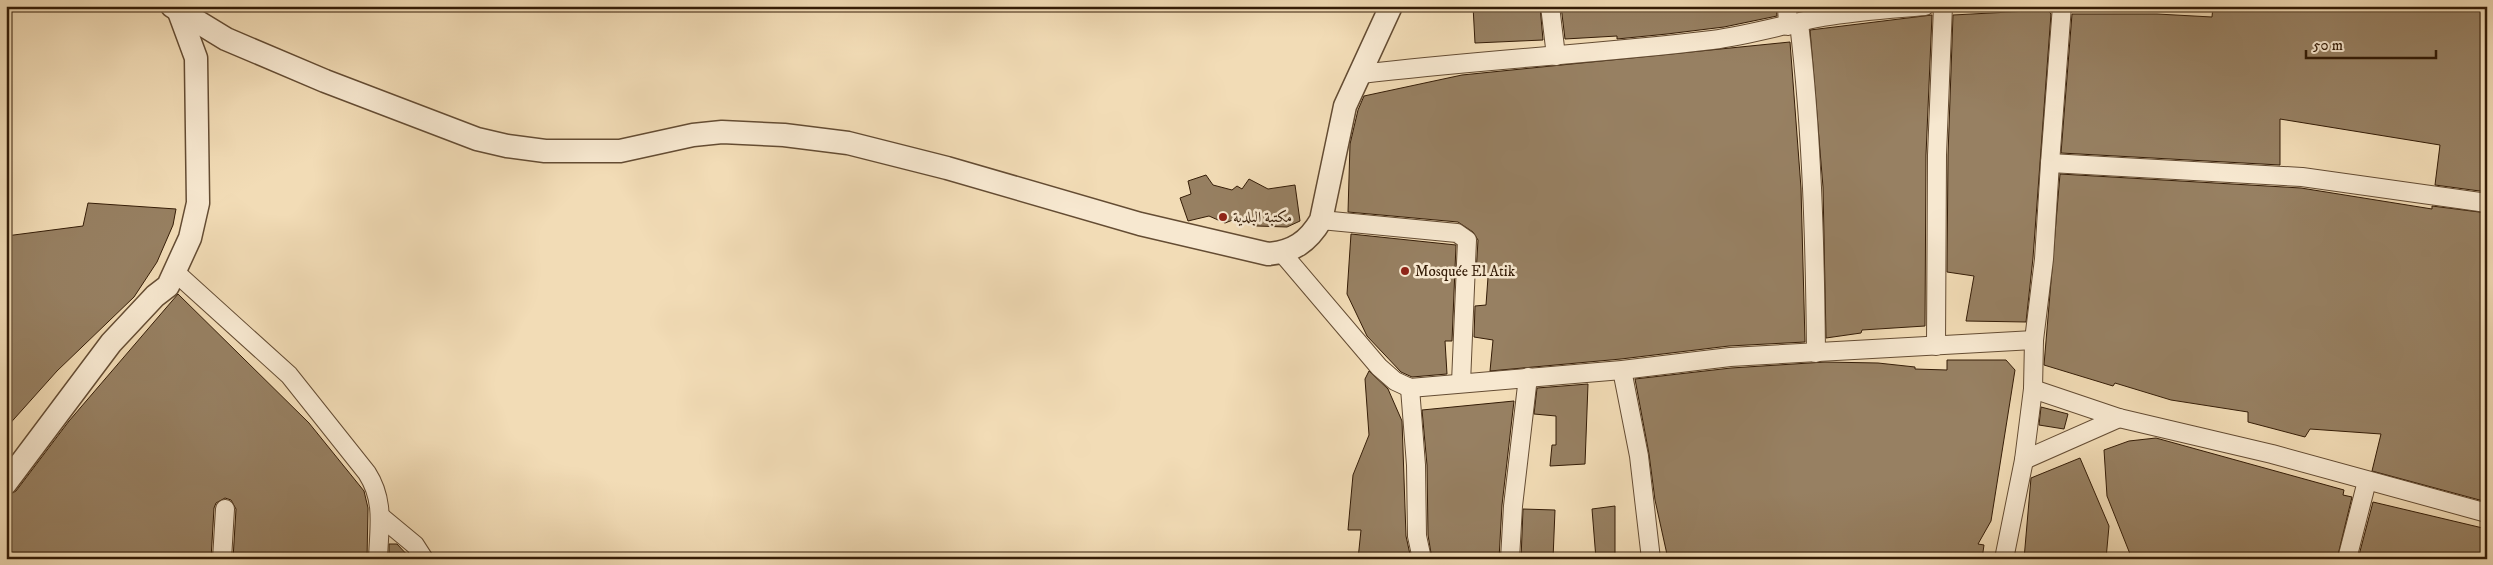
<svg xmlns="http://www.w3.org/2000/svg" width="2493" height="565" font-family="'IM FELL DW Pica',Amiri,serif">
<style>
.building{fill:#978062;stroke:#341c07}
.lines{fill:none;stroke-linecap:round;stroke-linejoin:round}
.minor-casing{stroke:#644c33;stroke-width:20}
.tertiary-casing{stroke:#644c33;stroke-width:25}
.minor{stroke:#f7e8d0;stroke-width:18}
.tertiary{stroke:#f7e8d0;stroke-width:22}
.poi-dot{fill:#8f2418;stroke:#f7e8d0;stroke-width:2}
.labels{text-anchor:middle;stroke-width:5;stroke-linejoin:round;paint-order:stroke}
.poi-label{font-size:15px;fill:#341c07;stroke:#f7e8d0;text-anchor:start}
</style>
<rect width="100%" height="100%" fill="#f2dcb6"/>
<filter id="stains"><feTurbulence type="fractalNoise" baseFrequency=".004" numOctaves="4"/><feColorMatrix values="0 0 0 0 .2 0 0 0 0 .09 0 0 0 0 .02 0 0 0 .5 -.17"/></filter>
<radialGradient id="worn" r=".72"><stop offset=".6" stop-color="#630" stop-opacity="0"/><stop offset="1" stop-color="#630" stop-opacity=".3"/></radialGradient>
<g class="building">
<path d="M 1473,6 L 1540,6 L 1543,40 L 1475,43 Z"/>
<path d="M 1561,6 L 1776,6 L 1777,16 L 1724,27 L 1667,34 L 1617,39 L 1617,36 L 1565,39 Z"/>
<path d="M 2213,6 L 2487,6 L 2487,192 L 2435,185 L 2440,145 L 2280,119 L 2280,165 L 2061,153 L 2072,14 L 2157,14 L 2212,17 Z"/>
<path d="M 2048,10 L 2051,14 L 2033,258 L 2026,322 L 1966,321 L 1974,276 L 1947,272 L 1948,155 L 1953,15 Z"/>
<path d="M 1932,15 L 1926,155 L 1925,326 L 1862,330 L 1861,333 L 1826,338 L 1823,187 L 1810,30 Z"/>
<path d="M 1790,42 L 1801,188 L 1805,342 L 1729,346 L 1621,359 L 1490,371 L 1493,340 L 1474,337 L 1475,306 L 1486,305 L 1488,277 L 1476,274 L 1478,240 L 1473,232 L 1458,222 L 1348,212 L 1350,144 L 1358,110 L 1364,96 L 1462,75 Z"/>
<path d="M 2060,174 L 2301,188 L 2432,209 L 2432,206 L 2487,213 L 2487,502 L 2372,471 L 2381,434 L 2310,429 L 2305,437 L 2248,422 L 2248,412 L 2171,400 L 2115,383 L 2113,386 L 2044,365 Z"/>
<path d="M 1206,175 L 1213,185 L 1232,190 L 1237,186 L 1242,189 L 1249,179 L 1268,189 L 1295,185 L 1300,221 L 1287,227 L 1257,226 L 1238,218 L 1225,223 L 1209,216 L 1188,221 L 1180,198 L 1191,194 L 1188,181 Z"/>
<path d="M 88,203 L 176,209 L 173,225 L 157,262 L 134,297 L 57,371 L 6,428 L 6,236 L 83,226 Z"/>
<path d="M 1351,234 L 1456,245 L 1452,341 L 1445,341 L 1447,374 L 1412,377 L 1401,372 L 1367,336 L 1347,294 Z"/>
<path d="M 178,294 L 309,423 L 364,491 L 368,508 L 367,559 L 233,559 L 236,509 L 231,500 L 225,498 L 216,503 L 214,508 L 211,559 L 6,559 L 6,496 L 16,491 L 69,421 Z"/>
<path d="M 1947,360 L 2006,360 L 2015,370 L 1991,521 L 1978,544 L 1984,545 L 1982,559 L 1826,559 L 1826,556 L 1772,559 L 1752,556 L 1726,559 L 1668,559 L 1655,500 L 1649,454 L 1635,379 L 1731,368 L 1825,362 L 1878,363 L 1915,367 L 1915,369 L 1947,370 Z"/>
<path d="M 1369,371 L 1388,389 L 1402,421 L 1406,536 L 1411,559 L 1358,559 L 1361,530 L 1348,530 L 1353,475 L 1369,435 L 1365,379 Z"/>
<path d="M 1588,384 L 1585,464 L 1550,466 L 1552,445 L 1556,445 L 1556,416 L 1534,414 L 1537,388 Z"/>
<path d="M 1514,401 L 1502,505 L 1499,559 L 1432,559 L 1428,535 L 1427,465 L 1422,410 Z"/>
<path d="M 2041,407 L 2068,414 L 2064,429 L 2039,425 Z"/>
<path d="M 2156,438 L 2344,490 L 2343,495 L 2352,497 L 2337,559 L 2132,559 L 2107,496 L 2104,450 L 2129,441 Z"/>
<path d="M 2080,458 L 2109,526 L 2106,559 L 2024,559 L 2031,478 Z"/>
<path d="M 2373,502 L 2487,529 L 2487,559 L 2358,559 Z"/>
<path d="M 1615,506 L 1615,559 L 1596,559 L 1592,509 Z"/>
<path d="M 1523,509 L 1555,510 L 1553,559 L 1521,559 Z"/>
<path d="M 389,544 L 397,544 L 411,559 L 389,559 Z"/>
</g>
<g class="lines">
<g class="minor-casing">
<g id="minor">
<path d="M 1550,6 L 1556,56"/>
<path d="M 1787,6 L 1788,26"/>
<path d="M 1799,23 C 1812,133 1815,243 1816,353"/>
<path d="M 1361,74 C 1478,60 1595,54 1712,40 C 1750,35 1786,24 1823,17 C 1857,11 1891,9 1925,6"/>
<path d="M 2050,163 L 2062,6"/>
<path d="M 1321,220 L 1457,233 L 1467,240 L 1461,383"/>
<path d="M 1282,253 L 1379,367 L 1395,381 L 1410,388 L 1622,370 L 1730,357 L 2034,340"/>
<path d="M 174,271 L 289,375 L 367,473 C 385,501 379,527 378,559"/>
<path d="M 1936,346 L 1937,155 L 1943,6"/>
<path d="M 1622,370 L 1639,456 L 1651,559"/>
<path d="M 1410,388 L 1416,465 L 1417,536 L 1422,559"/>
<path d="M 2033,389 L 2119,418 L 2272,454 L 2487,513"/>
<path d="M 2024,460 L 2119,418"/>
<path d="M 380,516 L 415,545 L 424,559"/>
<path d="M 222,559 L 225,509"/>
<path d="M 1510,559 L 1513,506 L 1528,377"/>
<path d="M 2004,559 L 2024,460 L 2033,389 L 2034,340 L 2044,259 L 2050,163 L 2302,177 L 2487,203"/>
<path d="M 2347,559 L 2367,481"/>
</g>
</g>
<g class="tertiary-casing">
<g id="tertiary">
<path d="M 172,6 L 226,39 L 325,81 L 477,139 L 507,146 L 545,151 L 620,151 L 693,135 L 722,132 L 784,135 L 848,143 L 947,168 L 1140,224 L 1268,254 C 1293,252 1308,242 1321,220 L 1345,106 L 1391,6"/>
<path d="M 6,483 L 111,343 L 155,296 L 168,286 L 190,238 L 198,203 L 196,58 L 179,12"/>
</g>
</g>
<use href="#minor" class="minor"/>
<use href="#tertiary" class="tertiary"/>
</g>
<g class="poi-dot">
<circle cx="1223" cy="217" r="5"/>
<circle cx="1405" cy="271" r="5"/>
</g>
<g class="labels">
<g class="poi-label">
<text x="1233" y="222">مكتبة البلدية</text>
<text x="1415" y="276">Mosquée El Atik</text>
</g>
</g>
<rect width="2493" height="565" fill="none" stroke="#f2dcb6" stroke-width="25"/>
<rect x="8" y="8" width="2478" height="550" fill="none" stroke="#341c07" stroke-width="2.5"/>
<rect x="12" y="12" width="2468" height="540" fill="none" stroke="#341c07"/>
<path d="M2306 50v8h130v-8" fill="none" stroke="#341c07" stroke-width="2.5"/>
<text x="2313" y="50" font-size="15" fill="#341c07" stroke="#f7e8d0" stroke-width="4" paint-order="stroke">50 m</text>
<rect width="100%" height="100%" filter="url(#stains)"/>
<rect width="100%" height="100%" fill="url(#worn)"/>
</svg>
